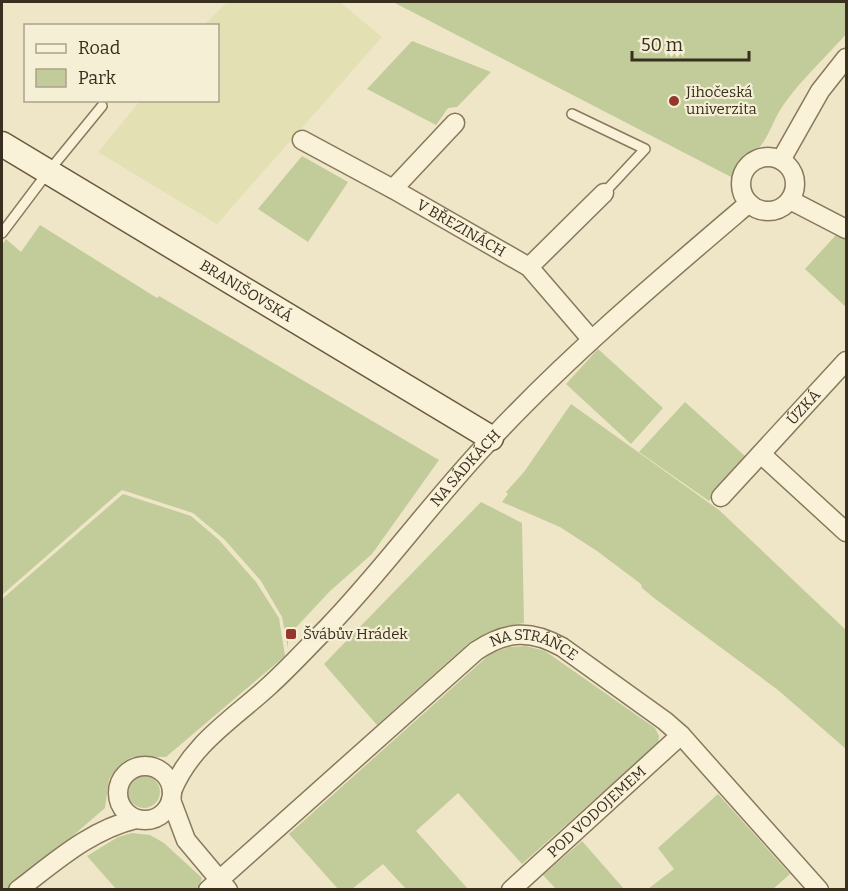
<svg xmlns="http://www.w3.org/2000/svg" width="848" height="891" font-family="Bitter,serif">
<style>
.farmland{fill:#e3e0b3}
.green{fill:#c1cc9a}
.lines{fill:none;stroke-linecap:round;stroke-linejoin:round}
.lane-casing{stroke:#89785c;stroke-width:12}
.street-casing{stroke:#89785c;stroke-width:21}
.secondary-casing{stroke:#6b593f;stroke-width:27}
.lane{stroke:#f9f2d9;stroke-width:9}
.street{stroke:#f9f2d9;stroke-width:18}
.secondary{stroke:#f9f2d9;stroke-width:24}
.poi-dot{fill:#97362c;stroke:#f5efd5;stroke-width:2}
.labels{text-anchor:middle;stroke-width:4.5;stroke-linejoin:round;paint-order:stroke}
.poi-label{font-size:15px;fill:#392f1f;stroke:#f5efd5;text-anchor:start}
.street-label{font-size:15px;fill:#392f1f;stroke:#f5efd5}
</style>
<rect width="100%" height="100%" fill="#eee6c6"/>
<path class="farmland" d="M 227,2 L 340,2 L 382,37 L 217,224 L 98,152 L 140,101 L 218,100 L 218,26 L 204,25 Z"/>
<g class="green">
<path d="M 393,2 L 846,2 L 846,34 C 827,56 798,83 782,107 C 774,119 770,133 762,144 C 751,160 739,154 733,178 Z"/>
<path d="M 412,41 L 491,72 L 457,107 L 448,108 L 436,125 L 367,89 Z"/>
<path d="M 302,156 L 348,182 L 308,242 L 258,209 Z"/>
<path d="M 40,225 L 157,298 L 159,296 L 439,460 L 372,554 L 330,591 L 288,636 L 288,648 L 282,617 L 261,581 L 224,539 L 193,513 L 122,490 L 2,595 L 2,245 L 6,239 L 21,252 Z"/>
<path d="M 836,235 L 846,240 L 846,307 L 805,269 Z"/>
<path d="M 598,349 L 663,408 L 631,444 L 566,384 Z"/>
<path d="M 685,402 L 746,457 L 709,501 L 639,452 Z"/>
<path d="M 571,404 L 719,510 L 846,630 L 846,749 L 778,690 L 654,598 L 642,588 L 641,584 L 597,551 L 560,527 L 502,502 L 508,494 L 506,492 L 524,472 Z"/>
<path d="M 123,494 L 191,516 L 219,540 L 256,582 L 279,618 L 285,656 L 166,757 L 132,757 L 120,765 L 109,779 L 105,808 L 10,890 L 2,889 L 2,599 Z"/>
<path d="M 481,502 L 522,523 L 524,623 C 503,626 488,631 470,642 L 377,725 L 324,664 Z"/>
<path d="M 526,646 L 545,651 L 655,728 L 659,736 L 658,743 L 522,864 L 458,793 L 416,831 L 468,889 L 406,889 L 383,864 L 352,889 L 338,889 L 289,834 L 490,654 L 509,647 Z"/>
<circle cx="144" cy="792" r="16"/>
<path d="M 718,794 L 790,874 L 773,889 L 648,889 L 674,869 L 658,848 Z"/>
<path d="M 132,833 L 150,835 L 164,843 L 202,878 L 200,885 L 195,890 L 116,889 L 87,856 L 118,837 Z"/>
<path d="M 582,841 L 624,889 L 556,889 L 543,875 Z"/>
</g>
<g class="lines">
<g class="lane-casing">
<g id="lane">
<path d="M 572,114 L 645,149 L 604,193"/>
<path d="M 2,233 L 48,172 L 102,106"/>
</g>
</g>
<g class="street-casing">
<g id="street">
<path id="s1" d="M 302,140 L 393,189 L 529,267 L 591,339"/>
<circle cx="768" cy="184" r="27"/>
<path d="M 781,160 L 820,91 L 846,58"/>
<path d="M 393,189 L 455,123"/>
<path d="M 790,200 L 846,229"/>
<path d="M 529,267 L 604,193"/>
<path d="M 761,454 L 846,532"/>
<path id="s2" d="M 721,497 L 846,361"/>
<circle cx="145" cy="793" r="27"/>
<path id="s3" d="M 172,791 C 191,744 233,719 269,686 C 289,668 308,647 327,628 C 386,567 435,497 494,436 C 573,352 661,278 749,203"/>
<path d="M 171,800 L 186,840 L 228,890"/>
<path d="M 18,890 C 55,862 90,830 136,819"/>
<path id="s4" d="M 208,890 L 476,651 C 506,631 530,629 562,647 L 665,721 L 681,735 L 819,890"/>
<path id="s5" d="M 511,890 L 681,735"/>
</g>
</g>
<g class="secondary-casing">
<g id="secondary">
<path id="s6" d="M 2,144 L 491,438"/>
</g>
</g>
<use href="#lane" class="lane"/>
<use href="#street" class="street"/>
<use href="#secondary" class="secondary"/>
</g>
<g class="poi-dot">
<circle cx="674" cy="101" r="6"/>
<rect x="285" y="628" width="12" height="12" rx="3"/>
</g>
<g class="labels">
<g class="poi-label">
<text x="686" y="97">Jihočeská<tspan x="686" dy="17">univerzita</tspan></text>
<text x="303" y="639">Švábův Hrádek</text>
</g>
<g class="street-label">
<text dy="5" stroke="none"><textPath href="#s1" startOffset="182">V BŘEZINÁCH</textPath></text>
<text dy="5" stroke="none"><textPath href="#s6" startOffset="285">BRANIŠOVSKÁ</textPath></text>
<text dy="5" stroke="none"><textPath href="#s2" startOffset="122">ÚZKÁ</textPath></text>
<text dy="5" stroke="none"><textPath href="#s3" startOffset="438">NA SÁDKÁCH</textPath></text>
<text dy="5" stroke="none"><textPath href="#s4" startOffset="422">NA STRÁŇCE</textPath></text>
<text dy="5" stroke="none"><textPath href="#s5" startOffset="116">POD VODOJEMEM</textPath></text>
</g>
</g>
<rect width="848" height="891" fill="none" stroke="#392f1f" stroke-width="6"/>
<rect x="24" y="24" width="195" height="78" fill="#f5efd5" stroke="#aaa28c" stroke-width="1.5"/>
<rect x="36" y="44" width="30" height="9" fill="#f9f2d9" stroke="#aaa28c" stroke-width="1.5"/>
<text x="78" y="54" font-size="18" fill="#392f1f">Road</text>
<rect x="36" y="69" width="30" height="18" fill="#c1cc9a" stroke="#aaa28c" stroke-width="1.5"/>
<text x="78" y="84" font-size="18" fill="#392f1f">Park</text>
<path d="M632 51v9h117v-9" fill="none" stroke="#392f1f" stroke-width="3"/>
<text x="641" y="51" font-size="18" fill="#392f1f" stroke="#f5efd5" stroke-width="4.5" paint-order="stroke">50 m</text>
</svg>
